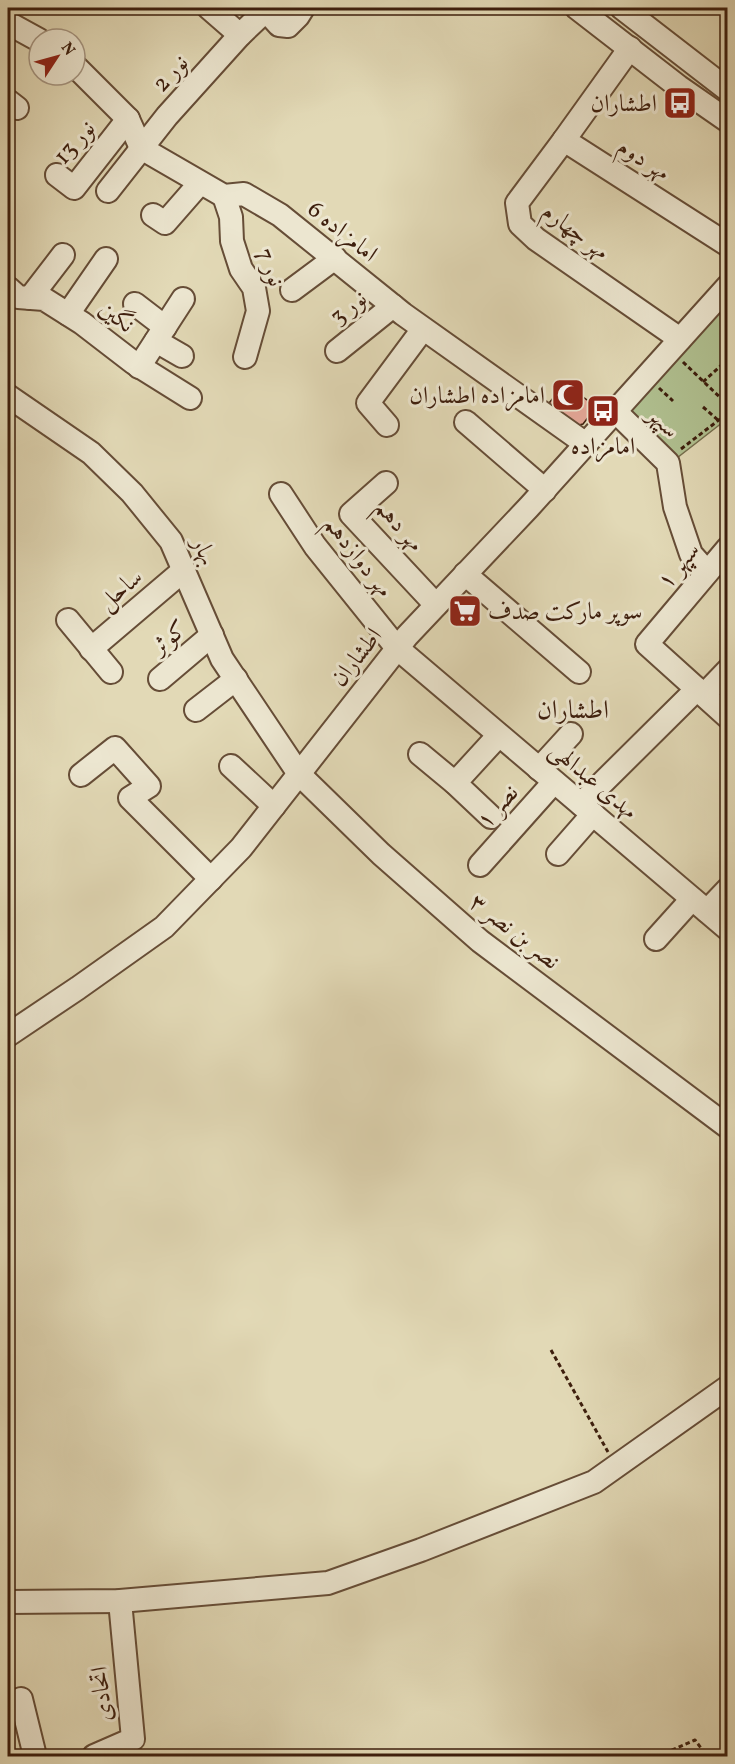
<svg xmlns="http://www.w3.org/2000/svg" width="735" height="1764" font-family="Vollkorn,Amiri,serif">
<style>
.green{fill:#b0c090;stroke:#766f4e;stroke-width:1.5}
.building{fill:#e4a798;stroke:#3d1e0d;stroke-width:1.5}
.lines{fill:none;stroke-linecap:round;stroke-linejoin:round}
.minor-casing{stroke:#664d37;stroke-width:26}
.path{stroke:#3d1e0d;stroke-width:3;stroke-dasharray:4.5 3;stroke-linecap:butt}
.minor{stroke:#ece6d0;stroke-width:22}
.labels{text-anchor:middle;stroke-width:6;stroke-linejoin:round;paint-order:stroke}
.street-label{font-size:24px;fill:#3d1e0d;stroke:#ece6d0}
.poi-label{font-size:24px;fill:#3d1e0d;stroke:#ece6d0;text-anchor:end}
.neighbourhood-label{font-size:26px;fill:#3d1e0d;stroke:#ece6d0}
</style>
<rect width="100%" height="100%" fill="#e2d9b6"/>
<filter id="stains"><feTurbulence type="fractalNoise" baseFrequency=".00333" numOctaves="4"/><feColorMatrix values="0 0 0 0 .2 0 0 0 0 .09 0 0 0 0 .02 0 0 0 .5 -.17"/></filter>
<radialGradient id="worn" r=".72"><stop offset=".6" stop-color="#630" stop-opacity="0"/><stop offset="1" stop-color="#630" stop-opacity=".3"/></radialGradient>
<path class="green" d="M 727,301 L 727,419 L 673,461 L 632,422 L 631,407 Z"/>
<path class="building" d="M 565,383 L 596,407 L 583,424 L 571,427 L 546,407 Z"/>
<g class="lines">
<g class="minor-casing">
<g id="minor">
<path d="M 209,8 L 240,35 L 261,15 L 270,15 L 279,25 L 288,26 L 298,16 L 303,8"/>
<path d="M 577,8 L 679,87 L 728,121"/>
<path d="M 622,8 L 728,90"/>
<path d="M 8,23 L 39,40"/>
<path d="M 630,48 L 564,140 L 728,245"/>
<path d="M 75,66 L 128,119 L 141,148 L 224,196 L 244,194 L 280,215 L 403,314 L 586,444"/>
<path d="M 8,101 L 17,108"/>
<path d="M 564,140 L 517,203 L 520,224 L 536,239 L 680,339"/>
<path d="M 57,175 L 74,188 L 128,119"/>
<path d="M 108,191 L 167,116 L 240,35"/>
<path d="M 224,196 L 231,217 L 232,241 L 241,269 L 254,288 L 258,311 L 245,357"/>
<path d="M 153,215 L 165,223 L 200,183"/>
<path d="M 8,288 L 18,297 L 44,299 L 82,323 L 134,363 L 190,398"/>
<path d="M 292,290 L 335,258"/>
<path d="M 30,298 L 63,255"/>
<path d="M 135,304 L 165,327"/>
<path d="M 68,314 L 106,259"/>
<path d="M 156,341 L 182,356"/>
<path d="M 337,351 L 393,306"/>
<path d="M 139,367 L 183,299"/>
<path d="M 8,396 L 91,453 L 132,493 L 171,541 L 222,659 L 299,774 L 381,854 L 480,941 L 728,1127"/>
<path d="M 615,411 L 668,463 L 675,507 L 691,554 L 707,572"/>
<path d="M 466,422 L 545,490"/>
<path d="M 387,425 L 368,403 L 423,329"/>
<path d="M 386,483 L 351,514 L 436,605"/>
<path d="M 281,494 L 315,546 L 397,648 L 728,929"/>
<path d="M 728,548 L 647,644 L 728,717"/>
<path d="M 465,574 L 579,672"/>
<path d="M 68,620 L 111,672"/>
<path d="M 91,649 L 184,570"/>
<path d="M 160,679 L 212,635"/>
<path d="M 704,695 L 728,670"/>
<path d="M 196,710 L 236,679"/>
<path d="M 420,754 L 455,783 L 491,817"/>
<path d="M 231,766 L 274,806"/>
<path d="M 539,769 L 571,734"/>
<path d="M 81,775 L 115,748 L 149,786 L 130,798 L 211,879"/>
<path d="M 455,783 L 499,735"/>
<path d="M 581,804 L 697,689"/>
<path d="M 558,854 L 593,814"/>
<path d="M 480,865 L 554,782"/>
<path d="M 707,911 L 728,889"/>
<path d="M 656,939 L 692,899"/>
<path d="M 8,1035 L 78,988 L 164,927 L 241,848 L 407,636 L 529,507 L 728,286"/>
<path d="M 8,1602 L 120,1601 L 328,1583 L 421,1550 L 594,1482 L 728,1387"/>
<path d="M 21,1699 L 35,1756"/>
<path d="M 94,1756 L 133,1739 L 120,1601"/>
</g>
</g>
<g class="path">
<path d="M 683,362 L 728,405"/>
<path d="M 703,382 L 728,359"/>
<path d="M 659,388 L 673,401"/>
<path d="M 703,407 L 718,420"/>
<path d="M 681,449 L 728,413"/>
<path d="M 551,1350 L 608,1452"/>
<path d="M 658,1756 L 695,1740 L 707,1756"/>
</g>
<use href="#minor" class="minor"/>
</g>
<defs>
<g id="bus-square" transform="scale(1.725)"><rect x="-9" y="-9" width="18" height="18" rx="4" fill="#8f2418" stroke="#ece6d0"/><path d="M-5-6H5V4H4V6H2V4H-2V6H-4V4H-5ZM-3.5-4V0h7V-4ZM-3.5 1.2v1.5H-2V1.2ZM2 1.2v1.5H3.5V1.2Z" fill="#fff"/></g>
<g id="mosque-square" transform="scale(1.725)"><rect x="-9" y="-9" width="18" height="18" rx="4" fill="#8f2418" stroke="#ece6d0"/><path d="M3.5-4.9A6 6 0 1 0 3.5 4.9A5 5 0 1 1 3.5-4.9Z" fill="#fff"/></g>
<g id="supermarket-square" transform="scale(1.725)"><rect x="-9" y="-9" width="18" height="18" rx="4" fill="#8f2418" stroke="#ece6d0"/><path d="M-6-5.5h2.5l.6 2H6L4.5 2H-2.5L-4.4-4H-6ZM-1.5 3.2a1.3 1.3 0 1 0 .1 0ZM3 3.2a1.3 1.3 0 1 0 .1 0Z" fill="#fff"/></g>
</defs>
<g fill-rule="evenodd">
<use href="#bus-square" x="680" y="103"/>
<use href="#mosque-square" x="568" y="395"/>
<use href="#bus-square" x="603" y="411"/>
<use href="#supermarket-square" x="465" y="611"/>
</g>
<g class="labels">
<g class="street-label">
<text transform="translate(170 73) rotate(-48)" y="8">نور 2</text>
<text transform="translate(74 142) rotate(-49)" y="8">نور 13</text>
<text transform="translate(644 159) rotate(33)" y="8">مهر دوم</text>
<text transform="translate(343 231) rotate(39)" y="8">امامزاده 6</text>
<text transform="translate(576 231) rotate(37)" y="8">مهر چهارم</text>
<text transform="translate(271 267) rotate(68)" y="8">نور 7</text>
<text transform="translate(348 307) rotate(-39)" y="8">نور 3</text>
<text transform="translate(117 316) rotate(37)" y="8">نگین</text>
<text transform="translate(664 422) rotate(45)" y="8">سپهر</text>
<text transform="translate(400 525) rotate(49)" y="8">مهر دهم</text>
<text transform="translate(205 551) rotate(66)" y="8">بهار</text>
<text transform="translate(359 556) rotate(52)" y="8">مهر دوازدهم</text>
<text transform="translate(678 565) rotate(-50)" y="8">سپهر ۱</text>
<text transform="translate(120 589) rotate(-40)" y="8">ساحل</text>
<text transform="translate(169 637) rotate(-40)" y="8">کوثر</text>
<text transform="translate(356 657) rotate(-52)" y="8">اطشاران</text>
<text transform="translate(594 780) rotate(40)" y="8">مهدی عبدالهی</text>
<text transform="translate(497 806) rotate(-48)" y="8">نصر ۱</text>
<text transform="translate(515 931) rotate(38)" y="8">نصر بن نصر ۳</text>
<text transform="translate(101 1694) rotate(-95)" y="8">اتحادی</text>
</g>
<g class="poi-label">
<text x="657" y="111">اطشاران</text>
<text x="545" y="403">امامزاده اطشاران</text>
<text x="603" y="454" text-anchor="middle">امامزاده</text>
<text x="488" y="619" text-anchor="start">سوپر مارکت صدف</text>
</g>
<g class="neighbourhood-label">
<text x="573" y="718">اطشاران</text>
</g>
</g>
<rect width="735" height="1764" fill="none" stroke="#e2d9b6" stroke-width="30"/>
<rect x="9" y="9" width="717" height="1746" fill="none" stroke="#3d1e0d" stroke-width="3"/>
<rect x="15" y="15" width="705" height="1734" fill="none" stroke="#3d1e0d" stroke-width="1.5"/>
<g transform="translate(57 57) rotate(54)"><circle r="28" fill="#ece6d0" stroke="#a69682" stroke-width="1.5"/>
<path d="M0-4.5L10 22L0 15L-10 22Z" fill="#8f2418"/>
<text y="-9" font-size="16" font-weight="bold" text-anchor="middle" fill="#3d1e0d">N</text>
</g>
<rect width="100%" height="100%" filter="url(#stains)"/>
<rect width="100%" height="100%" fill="url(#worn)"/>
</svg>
